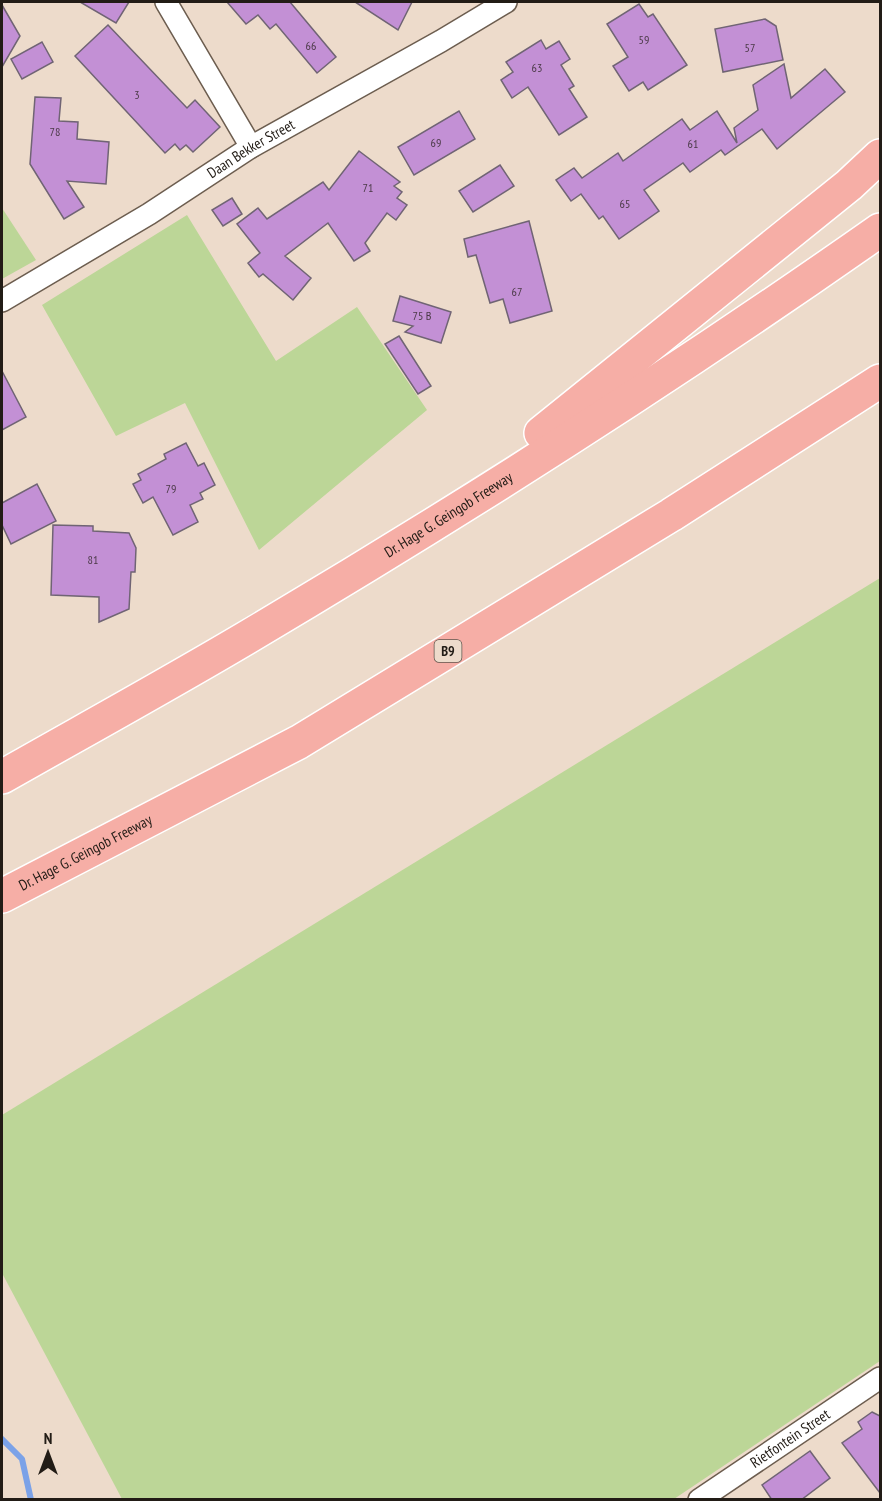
<svg xmlns="http://www.w3.org/2000/svg" width="882" height="1501" font-family="'PT Sans Narrow',sans-serif">
<style>
.green{fill:#bcd697}
.lines{fill:none;stroke-linecap:round;stroke-linejoin:round}
.stream{stroke:#7ba2e8;stroke-width:6}
.building{fill:#c390d5;stroke:#706474;stroke-width:1.5}
.minor-casing{stroke:#6c5d4f;stroke-width:24}
.motorway-casing{stroke:#fff;stroke-width:36}
.minor{stroke:#fff;stroke-width:21}
.motorway{stroke:#f6aea6;stroke-width:33}
.labels{text-anchor:middle;stroke-width:4.5;stroke-linejoin:round;paint-order:stroke}
.number-label{font-size:12px;fill:#4a3946}
.shield{fill:#eddbcb;stroke:#5f554c;stroke-width:1.5}
.shield-label{font-size:14px;font-weight:bold;fill:#221c16}
.street-label{font-size:15px;fill:#221c16;stroke:#eddbcb}
</style>
<rect width="100%" height="100%" fill="#eddbcb"/>
<g class="green">
<path d="M 2,208 L 36,260 L 2,279 Z"/>
<path d="M 187,215 L 276,361 L 357,307 L 427,410 L 259,550 L 185,403 L 116,436 L 42,305 Z"/>
<path d="M 880,578 L 880,1361 L 674,1499 L 122,1499 L 2,1273 L 2,1115 Z"/>
</g>
<g class="lines">
<path class="stream" d="M 2,1439 L 22,1459 L 31,1500"/>
</g>
<g class="building">
<path d="M 80,2 L 129,2 L 116,23 Z"/>
<path d="M 227,2 L 290,2 L 336,57 L 317,73 L 276,24 L 270,29 L 258,15 L 246,24 Z"/>
<path d="M 355,2 L 412,2 L 398,30 Z"/>
<path d="M 639,4 L 648,17 L 653,14 L 687,65 L 648,90 L 643,82 L 629,91 L 613,66 L 628,57 L 607,24 Z"/>
<path d="M 2,5 L 20,36 L 2,67 Z"/>
<path d="M 765,19 L 776,26 L 783,60 L 723,72 L 715,29 Z"/>
<path d="M 108,25 L 187,108 L 195,100 L 220,127 L 193,152 L 186,145 L 180,150 L 175,144 L 165,153 L 75,56 Z"/>
<path d="M 541,40 L 546,49 L 559,41 L 570,59 L 561,65 L 574,86 L 569,89 L 587,117 L 559,135 L 528,87 L 512,98 L 501,80 L 513,72 L 506,62 Z"/>
<path d="M 42,42 L 53,62 L 22,79 L 11,59 Z"/>
<path d="M 784,64 L 791,98 L 825,69 L 845,92 L 777,149 L 762,129 L 725,155 L 721,150 L 690,172 L 683,163 L 644,190 L 659,211 L 619,239 L 603,216 L 599,219 L 581,194 L 571,201 L 556,180 L 574,168 L 582,178 L 618,153 L 623,161 L 682,119 L 690,130 L 717,111 L 737,143 L 734,128 L 758,110 L 753,85 Z"/>
<path d="M 35,97 L 61,98 L 59,121 L 78,122 L 77,139 L 109,142 L 106,184 L 67,181 L 84,207 L 64,219 L 30,164 Z"/>
<path d="M 459,111 L 475,139 L 414,175 L 398,147 Z"/>
<path d="M 359,151 L 400,182 L 394,186 L 402,192 L 397,198 L 407,205 L 396,220 L 387,213 L 365,243 L 370,251 L 354,261 L 328,223 L 285,256 L 311,278 L 293,300 L 263,274 L 259,277 L 248,263 L 260,253 L 237,224 L 258,208 L 267,219 L 323,182 L 329,190 Z"/>
<path d="M 500,165 L 514,186 L 473,212 L 459,191 Z"/>
<path d="M 232,198 L 242,214 L 223,226 L 212,210 Z"/>
<path d="M 529,221 L 552,311 L 510,323 L 503,299 L 490,303 L 476,255 L 468,257 L 464,239 Z"/>
<path d="M 400,296 L 451,312 L 441,343 L 405,332 L 413,326 L 393,321 Z"/>
<path d="M 399,336 L 431,386 L 418,394 L 385,344 Z"/>
<path d="M 2,371 L 26,417 L 2,430 Z"/>
<path d="M 186,443 L 198,466 L 204,463 L 215,485 L 200,493 L 203,499 L 190,505 L 198,522 L 173,535 L 153,497 L 143,503 L 133,484 L 141,480 L 138,474 L 166,459 L 164,454 Z"/>
<path d="M 37,484 L 56,521 L 11,544 L 2,525 L 2,503 Z"/>
<path d="M 53,525 L 93,526 L 93,531 L 129,533 L 136,548 L 135,572 L 131,572 L 129,609 L 99,622 L 99,597 L 51,595 Z"/>
<path d="M 872,1412 L 880,1416 L 880,1493 L 842,1443 L 862,1429 L 858,1422 Z"/>
<path d="M 810,1451 L 830,1478 L 801,1500 L 772,1500 L 762,1485 Z"/>
</g>
<g class="lines">
<g class="minor-casing">
<g id="minor">
<path d="M 166,2 L 251,147"/>
<path id="s1" d="M 2,301 L 149,214 L 251,147 L 441,41 L 506,2"/>
<path id="s2" d="M 699,1500 L 880,1378"/>
</g>
</g>
<g class="motorway-casing">
<g id="motorway">
<path d="M 541,433 L 849,185 L 880,156"/>
<path id="s3" d="M 2,777 C 83,731 165,686 246,638 C 462,510 675,374 880,230"/>
<path id="s4" d="M 2,896 L 299,742 L 671,515 L 880,381"/>
</g>
</g>
<use href="#minor" class="minor"/>
<use href="#motorway" class="motorway"/>
</g>
<g class="labels">
<g class="number-label">
<text x="644" y="44">59</text>
<text x="311" y="50">66</text>
<text x="750" y="52">57</text>
<text x="537" y="72">63</text>
<text x="137" y="99">3</text>
<text x="55" y="136">78</text>
<text x="436" y="147">69</text>
<text x="693" y="148">61</text>
<text x="368" y="192">71</text>
<text x="625" y="208">65</text>
<text x="517" y="296">67</text>
<text x="422" y="320">75 B</text>
<text x="171" y="493">79</text>
<text x="93" y="564">81</text>
</g>
<rect class="shield" x="434.5" y="640" width="27" height="22" rx="4.5"/>
<g class="shield-label">
<text x="448" y="656">B9</text>
</g>
<g class="street-label">
<text dy="5" stroke="none"><textPath href="#s1" startOffset="292">Daan Bekker Street</textPath></text>
<text dy="5" stroke="none"><textPath href="#s3" startOffset="518">Dr. Hage G. Geingob Freeway</textPath></text>
<text dy="5" stroke="none"><textPath href="#s4" startOffset="94">Dr. Hage G. Geingob Freeway</textPath></text>
<text dy="5" stroke="none"><textPath href="#s2" startOffset="110">Rietfontein Street</textPath></text>
</g>
</g>
<rect width="882" height="1501" fill="none" stroke="#221c16" stroke-width="6"/>
<g transform="translate(48 1453)" stroke="#eddbcb" stroke-width="4.5" paint-order="stroke">
<path d="M0-4.5L10 22L0 15L-10 22Z" fill="#221c16"/>
<text y="-9" font-size="16" font-weight="bold" text-anchor="middle" fill="#221c16">N</text>
</g>
</svg>
